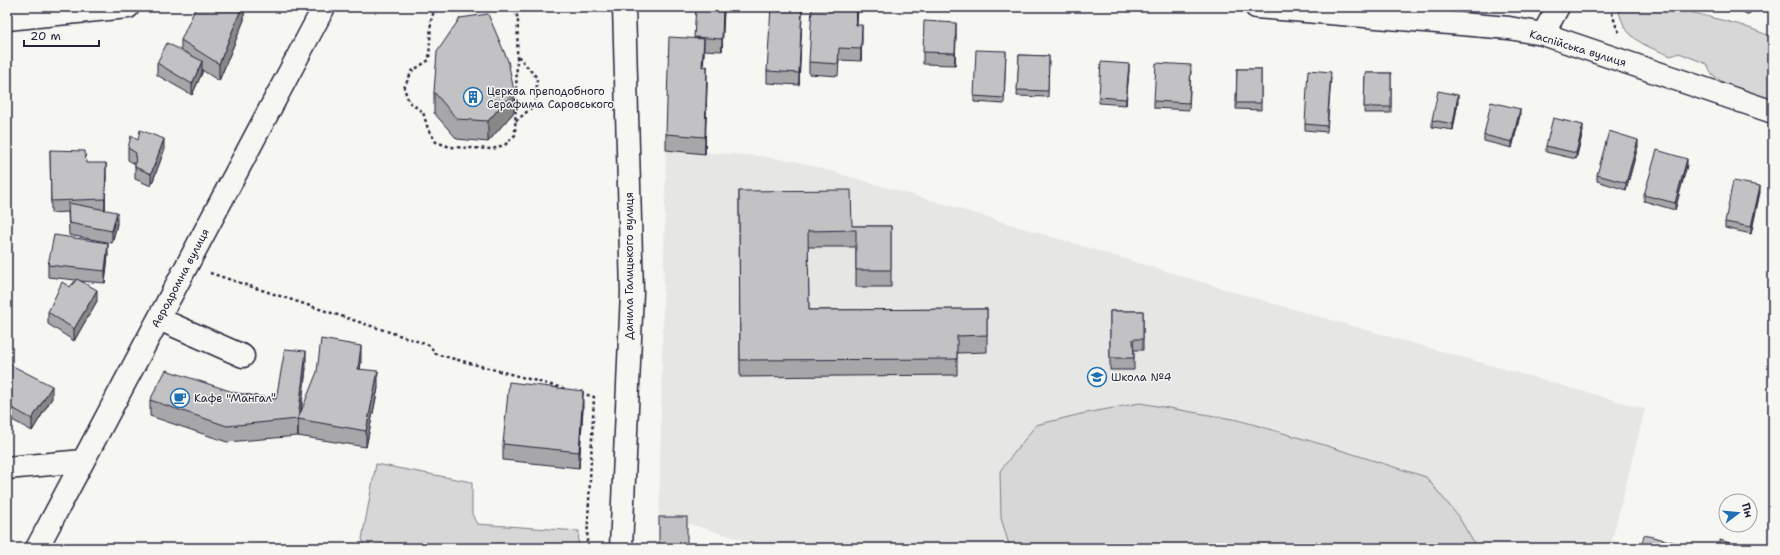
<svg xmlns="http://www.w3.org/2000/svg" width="1780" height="555" font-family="'Shantell Sans',sans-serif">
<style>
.built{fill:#e6e6e4}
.grass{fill:#d7d7d7;stroke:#7c7c89}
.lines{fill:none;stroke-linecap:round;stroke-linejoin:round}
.minor-casing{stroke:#22223b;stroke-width:25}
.path{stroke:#22223b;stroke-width:2.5;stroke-dasharray:3 3;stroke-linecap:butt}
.minor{stroke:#f6f6f2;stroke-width:22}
.wall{fill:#a7a7a9;stroke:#22223b}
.shaded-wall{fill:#888889;stroke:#22223b}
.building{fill:#c2c2c4;stroke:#22223b}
.labels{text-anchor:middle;stroke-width:3;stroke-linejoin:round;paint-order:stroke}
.street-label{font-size:11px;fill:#22223b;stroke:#f6f6f2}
.poi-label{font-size:11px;fill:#22223b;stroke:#f6f6f2;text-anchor:start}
</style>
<rect width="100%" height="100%" fill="#f6f6f2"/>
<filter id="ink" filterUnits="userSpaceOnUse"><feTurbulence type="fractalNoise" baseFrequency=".025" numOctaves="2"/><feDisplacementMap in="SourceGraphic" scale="8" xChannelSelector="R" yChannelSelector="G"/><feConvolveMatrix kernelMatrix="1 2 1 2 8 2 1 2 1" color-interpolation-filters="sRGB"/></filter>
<g filter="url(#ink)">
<path class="built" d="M 666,150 L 749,155 L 795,161 L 927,199 L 1271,303 L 1645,409 L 1610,548 L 768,548 L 687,523 L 659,523 Z"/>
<g class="grass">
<path d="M 1618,7 L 1671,7 L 1741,25 L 1773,37 L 1773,102 C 1756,96 1726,87 1713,75 C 1710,72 1709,67 1707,64 L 1679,53 L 1671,56 C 1644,45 1624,40 1618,7 Z"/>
<path d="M 1140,403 L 1238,420 L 1321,444 L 1426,477 L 1458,516 L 1477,548 L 1010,548 L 1001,518 L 1000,471 L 1036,425 L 1081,414 Z"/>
<path d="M 376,464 L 472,482 L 472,514 L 477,524 L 579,531 L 578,548 L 365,548 L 362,539 Z"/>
</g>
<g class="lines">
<g class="minor-casing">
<g id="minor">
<path d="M 1256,7 L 1509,28 L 1543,34 L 1773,112"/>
<path d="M 7,19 L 128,7"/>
<path d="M 1543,34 L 1558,7"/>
<path d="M 159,319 L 243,356"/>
<path d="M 7,468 L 83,461"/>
<path d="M 37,548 L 324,7"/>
<path d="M 621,548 L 632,292 L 624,7"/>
</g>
</g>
<g class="path">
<path d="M 435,7 L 431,21 L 429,60 L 412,71 L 404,88 L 409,102 L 423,112 L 428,129 L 436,142 L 450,147 L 493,149 L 506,144 L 515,135 L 518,20 L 515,7"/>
<path d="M 1610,7 L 1617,29 L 1621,34"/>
<path d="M 516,121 L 536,104 L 537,78 L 518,56"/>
<path d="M 210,273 L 429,345 L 436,354 L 566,389"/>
<path d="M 581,393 L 594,397 L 587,542 L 589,548"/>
</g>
<use href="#minor" class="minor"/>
</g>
<g class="wall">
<path d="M 244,7 L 244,20 L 219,81 L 202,70 L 202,73 L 192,95 L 157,75 L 157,63 L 181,50 L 181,40 Z"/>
<path d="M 724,7 L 722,51 L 704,50 L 703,67 L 707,83 L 705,154 L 666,150 L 666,134 L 694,38 Z"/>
<path d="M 858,7 L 857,25 L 862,37 L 861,61 L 839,60 L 838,76 L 809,74 L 809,62 Z"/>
<path d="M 1732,7 L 1752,7 L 1749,15 Z"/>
<rect x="1772" y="7" width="1" height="9"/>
<path d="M 802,14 L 799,85 L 767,83 L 767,71 Z"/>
<path d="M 956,35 L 955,65 L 923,64 L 923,52 Z"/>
<path d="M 1006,51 L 1004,104 L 974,102 L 974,96 Z"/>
<path d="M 1019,55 L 1049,56 L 1048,97 L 1017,96 Z"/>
<path d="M 1237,69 L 1261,69 L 1261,110 L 1236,109 Z"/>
<path d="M 1129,70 L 1126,105 L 1099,103 L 1099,97 Z"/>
<path d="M 1191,71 L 1189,110 L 1154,108 L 1154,101 Z"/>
<path d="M 1365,73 L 1391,73 L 1391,113 L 1364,113 Z"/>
<path d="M 1331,78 L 1327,132 L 1305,130 L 1305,124 Z"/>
<path d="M 434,92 L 514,112 L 488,142 L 457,139 L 434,113 Z"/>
<path d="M 1458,101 L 1453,130 L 1432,127 L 1432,120 Z"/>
<path d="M 1520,115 L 1512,148 L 1484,141 L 1484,135 Z"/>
<path d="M 1583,131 L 1576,159 L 1546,152 L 1546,146 Z"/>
<path d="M 138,140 L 164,151 L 151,186 L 135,179 L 135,164 L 128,160 L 128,148 Z"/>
<path d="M 1638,146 L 1626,190 L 1597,181 L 1597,175 Z"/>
<path d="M 50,150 L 86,163 L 106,175 L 105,210 L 117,224 L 112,243 L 69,235 L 68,212 L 51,213 Z"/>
<path d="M 1687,165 L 1675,210 L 1644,201 L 1644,195 Z"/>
<path d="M 739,191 L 852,226 L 891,226 L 891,287 L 856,287 L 856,247 L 808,247 L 809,310 L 987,309 L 987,352 L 957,353 L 957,375 L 740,377 Z"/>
<path d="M 1760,192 L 1751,234 L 1725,228 L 1725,222 Z"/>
<path d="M 108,255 L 105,283 L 80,281 L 97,301 L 74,341 L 48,324 L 48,312 L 76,280 L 48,277 L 48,265 Z"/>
<path d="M 1110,311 L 1143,311 L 1143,350 L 1134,350 L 1134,370 L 1110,370 Z"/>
<path d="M 361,362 L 360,370 L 378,388 L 366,447 L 298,436 L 227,442 L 150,416 L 150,400 L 236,393 L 276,399 L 306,368 L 301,412 Z"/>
<path d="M 7,363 L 52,398 L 32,431 L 7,417 Z"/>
<path d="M 583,408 L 579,468 L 503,460 L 503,444 Z"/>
</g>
<g class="shaded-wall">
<path d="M 242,7 L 244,7 L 244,20 L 219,81 L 219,64 Z"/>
<path d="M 723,7 L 724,11 L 722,51 L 722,39 Z"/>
<path d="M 802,7 L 802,14 L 799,85 L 799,73 Z"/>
<path d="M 857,7 L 858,7 L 856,36 L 856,25 Z"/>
<path d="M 1749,7 L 1752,7 L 1749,15 Z"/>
<path d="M 956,23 L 956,35 L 955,65 L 955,53 Z"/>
<path d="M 862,25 L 862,37 L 861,61 L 861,49 Z"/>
<path d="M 704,39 L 704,55 L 702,84 L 702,67 Z"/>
<path d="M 202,61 L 202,73 L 192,95 L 192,84 Z"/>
<path d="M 1129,64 L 1129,70 L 1126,105 L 1126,99 Z"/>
<path d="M 707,66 L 707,83 L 705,154 L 705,137 Z"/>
<path d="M 514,91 L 514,112 L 488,142 L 488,121 Z"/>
<path d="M 1458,95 L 1458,101 L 1453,130 L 1453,124 Z"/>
<path d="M 1520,109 L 1520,115 L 1512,148 L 1512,142 Z"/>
<path d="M 1583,125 L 1583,131 L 1576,159 L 1576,153 Z"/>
<path d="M 164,139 L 164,151 L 151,186 L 151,174 Z"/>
<path d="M 1638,140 L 1638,146 L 1626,190 L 1626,183 Z"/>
<path d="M 1687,159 L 1687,165 L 1675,210 L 1675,203 Z"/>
<path d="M 106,163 L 106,175 L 105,211 L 105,199 Z"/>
<path d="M 1760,186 L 1760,192 L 1751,234 L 1751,227 Z"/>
<path d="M 117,212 L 117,224 L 112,243 L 112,231 Z"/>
<path d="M 108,243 L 108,255 L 105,283 L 105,271 Z"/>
<path d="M 97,290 L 97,301 L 74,341 L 74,329 Z"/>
<path d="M 361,346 L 361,362 L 358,386 L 358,369 Z"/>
<path d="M 306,351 L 306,368 L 300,419 L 298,419 L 298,436 L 298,419 Z"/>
<path d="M 378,371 L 378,388 L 366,447 L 366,431 Z"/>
<path d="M 52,386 L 52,398 L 32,431 L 32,419 Z"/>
<path d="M 583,391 L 583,408 L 579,468 L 579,452 Z"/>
</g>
<g class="building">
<path d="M 196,7 L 242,7 L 219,64 L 181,40 Z"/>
<path d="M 696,7 L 723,7 L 722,39 L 694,37 Z"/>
<path d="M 771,7 L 802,7 L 799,73 L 767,71 Z"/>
<path d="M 812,7 L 857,7 L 856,25 L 862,25 L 861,49 L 839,48 L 838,64 L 809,62 Z"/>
<path d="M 488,14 L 508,61 L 514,91 L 488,121 L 457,119 L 434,92 L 437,52 L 460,18 Z"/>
<path d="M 924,21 L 956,23 L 955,53 L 923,52 Z"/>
<path d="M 669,37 L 704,39 L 702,67 L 707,66 L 705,137 L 666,134 Z"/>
<path d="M 167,43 L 202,61 L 192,84 L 157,63 Z"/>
<path d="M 976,50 L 1006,51 L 1004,98 L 974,96 Z"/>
<path d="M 1019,55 L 1049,56 L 1048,91 L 1017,90 Z"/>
<path d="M 1101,62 L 1129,64 L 1126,99 L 1099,97 Z"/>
<path d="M 1156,63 L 1191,65 L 1189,103 L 1154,101 Z"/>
<path d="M 1237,69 L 1261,69 L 1261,103 L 1236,103 Z"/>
<path d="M 1308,70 L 1331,72 L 1327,126 L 1305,124 Z"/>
<path d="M 1365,73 L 1391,73 L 1391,107 L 1364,107 Z"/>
<path d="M 1438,91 L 1458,95 L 1453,124 L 1432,120 Z"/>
<path d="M 1491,102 L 1520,109 L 1512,142 L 1484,135 Z"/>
<path d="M 1553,118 L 1583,125 L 1576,153 L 1546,146 Z"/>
<path d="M 140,130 L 164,139 L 151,174 L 135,167 L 136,153 L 128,148 L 131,136 L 138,140 Z"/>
<path d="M 1609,131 L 1638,140 L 1626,183 L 1597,175 Z"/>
<path d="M 50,150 L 85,151 L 86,163 L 106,163 L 105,199 L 51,201 Z"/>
<path d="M 1657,150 L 1687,159 L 1675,203 L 1644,195 Z"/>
<path d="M 1733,181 L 1760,186 L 1751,227 L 1725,222 Z"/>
<path d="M 851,190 L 852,226 L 891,226 L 891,270 L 856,270 L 856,230 L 808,231 L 809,310 L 987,309 L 987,335 L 957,336 L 957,359 L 740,360 L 739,191 Z"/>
<path d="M 68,203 L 117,212 L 112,231 L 69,223 Z"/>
<path d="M 54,235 L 108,243 L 105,271 L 48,265 Z"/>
<path d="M 77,279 L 97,290 L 74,329 L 48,312 L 62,282 L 70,287 Z"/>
<path d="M 1110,311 L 1143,311 L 1143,339 L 1133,339 L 1134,358 L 1110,358 Z"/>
<path d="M 321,339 L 361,346 L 358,369 L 378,371 L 366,431 L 298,419 L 317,372 Z"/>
<path d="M 285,349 L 306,351 L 298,419 L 227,426 L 150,400 L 166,370 L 236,393 L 276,399 Z"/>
<path d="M 7,363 L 52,386 L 32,419 L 7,405 L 7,397 L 11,388 L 7,386 Z"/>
<path d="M 509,382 L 583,391 L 579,452 L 503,444 Z"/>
<rect x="659" y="517" width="28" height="31"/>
<path d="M 1644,535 L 1682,544 L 1681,548 L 1641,548 Z"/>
<path d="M 1720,540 L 1746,548 L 1717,548 Z"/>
</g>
</g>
<defs>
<g id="building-ring" transform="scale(1)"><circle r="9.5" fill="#f6f6f2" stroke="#1f6fb2" stroke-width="1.5"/><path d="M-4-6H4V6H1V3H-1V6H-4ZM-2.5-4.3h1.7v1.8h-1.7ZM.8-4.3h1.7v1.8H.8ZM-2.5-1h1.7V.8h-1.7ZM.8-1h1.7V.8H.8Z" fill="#1f6fb2"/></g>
<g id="school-ring" transform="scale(1)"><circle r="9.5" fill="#f6f6f2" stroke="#1f6fb2" stroke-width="1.5"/><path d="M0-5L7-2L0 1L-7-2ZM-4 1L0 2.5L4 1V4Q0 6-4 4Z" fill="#1f6fb2"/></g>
<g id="cafe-ring" transform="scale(1)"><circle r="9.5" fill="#f6f6f2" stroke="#1f6fb2" stroke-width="1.5"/><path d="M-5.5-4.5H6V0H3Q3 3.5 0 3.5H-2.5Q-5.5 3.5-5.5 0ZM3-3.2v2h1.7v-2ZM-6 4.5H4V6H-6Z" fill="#1f6fb2"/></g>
</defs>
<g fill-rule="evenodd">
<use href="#building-ring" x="473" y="97"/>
<use href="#school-ring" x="1097" y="377"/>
<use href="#cafe-ring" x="180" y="398"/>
</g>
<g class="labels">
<g class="street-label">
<text transform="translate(1578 48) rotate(17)" y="4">Каспійська вулиця</text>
<text transform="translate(629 266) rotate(-90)" y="4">Данила Галицького вулиця</text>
<text transform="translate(180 278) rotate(-62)" y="4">Аеродромна вулиця</text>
</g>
<g class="poi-label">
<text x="487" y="95">Церква преподобного<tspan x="487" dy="13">Серафима Саровського</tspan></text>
<text x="1111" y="381">Школа №4</text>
<text x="194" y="402">Кафе "Мангал"</text>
</g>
</g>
<rect width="1780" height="555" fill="none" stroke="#f6f6f2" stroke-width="24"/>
<rect x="12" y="12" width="1756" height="531" fill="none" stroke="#22223b" stroke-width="1.5" filter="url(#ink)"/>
<g transform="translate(1738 513) rotate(74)"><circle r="19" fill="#f6f6f2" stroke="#a1a1a9"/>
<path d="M0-3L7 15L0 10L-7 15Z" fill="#1f6fb2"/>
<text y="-6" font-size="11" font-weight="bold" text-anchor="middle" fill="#22223b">Пн</text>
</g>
<path d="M24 40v6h75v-6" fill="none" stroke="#22223b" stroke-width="2"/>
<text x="30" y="40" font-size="12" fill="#22223b" stroke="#f6f6f2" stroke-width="3" paint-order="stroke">20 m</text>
</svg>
